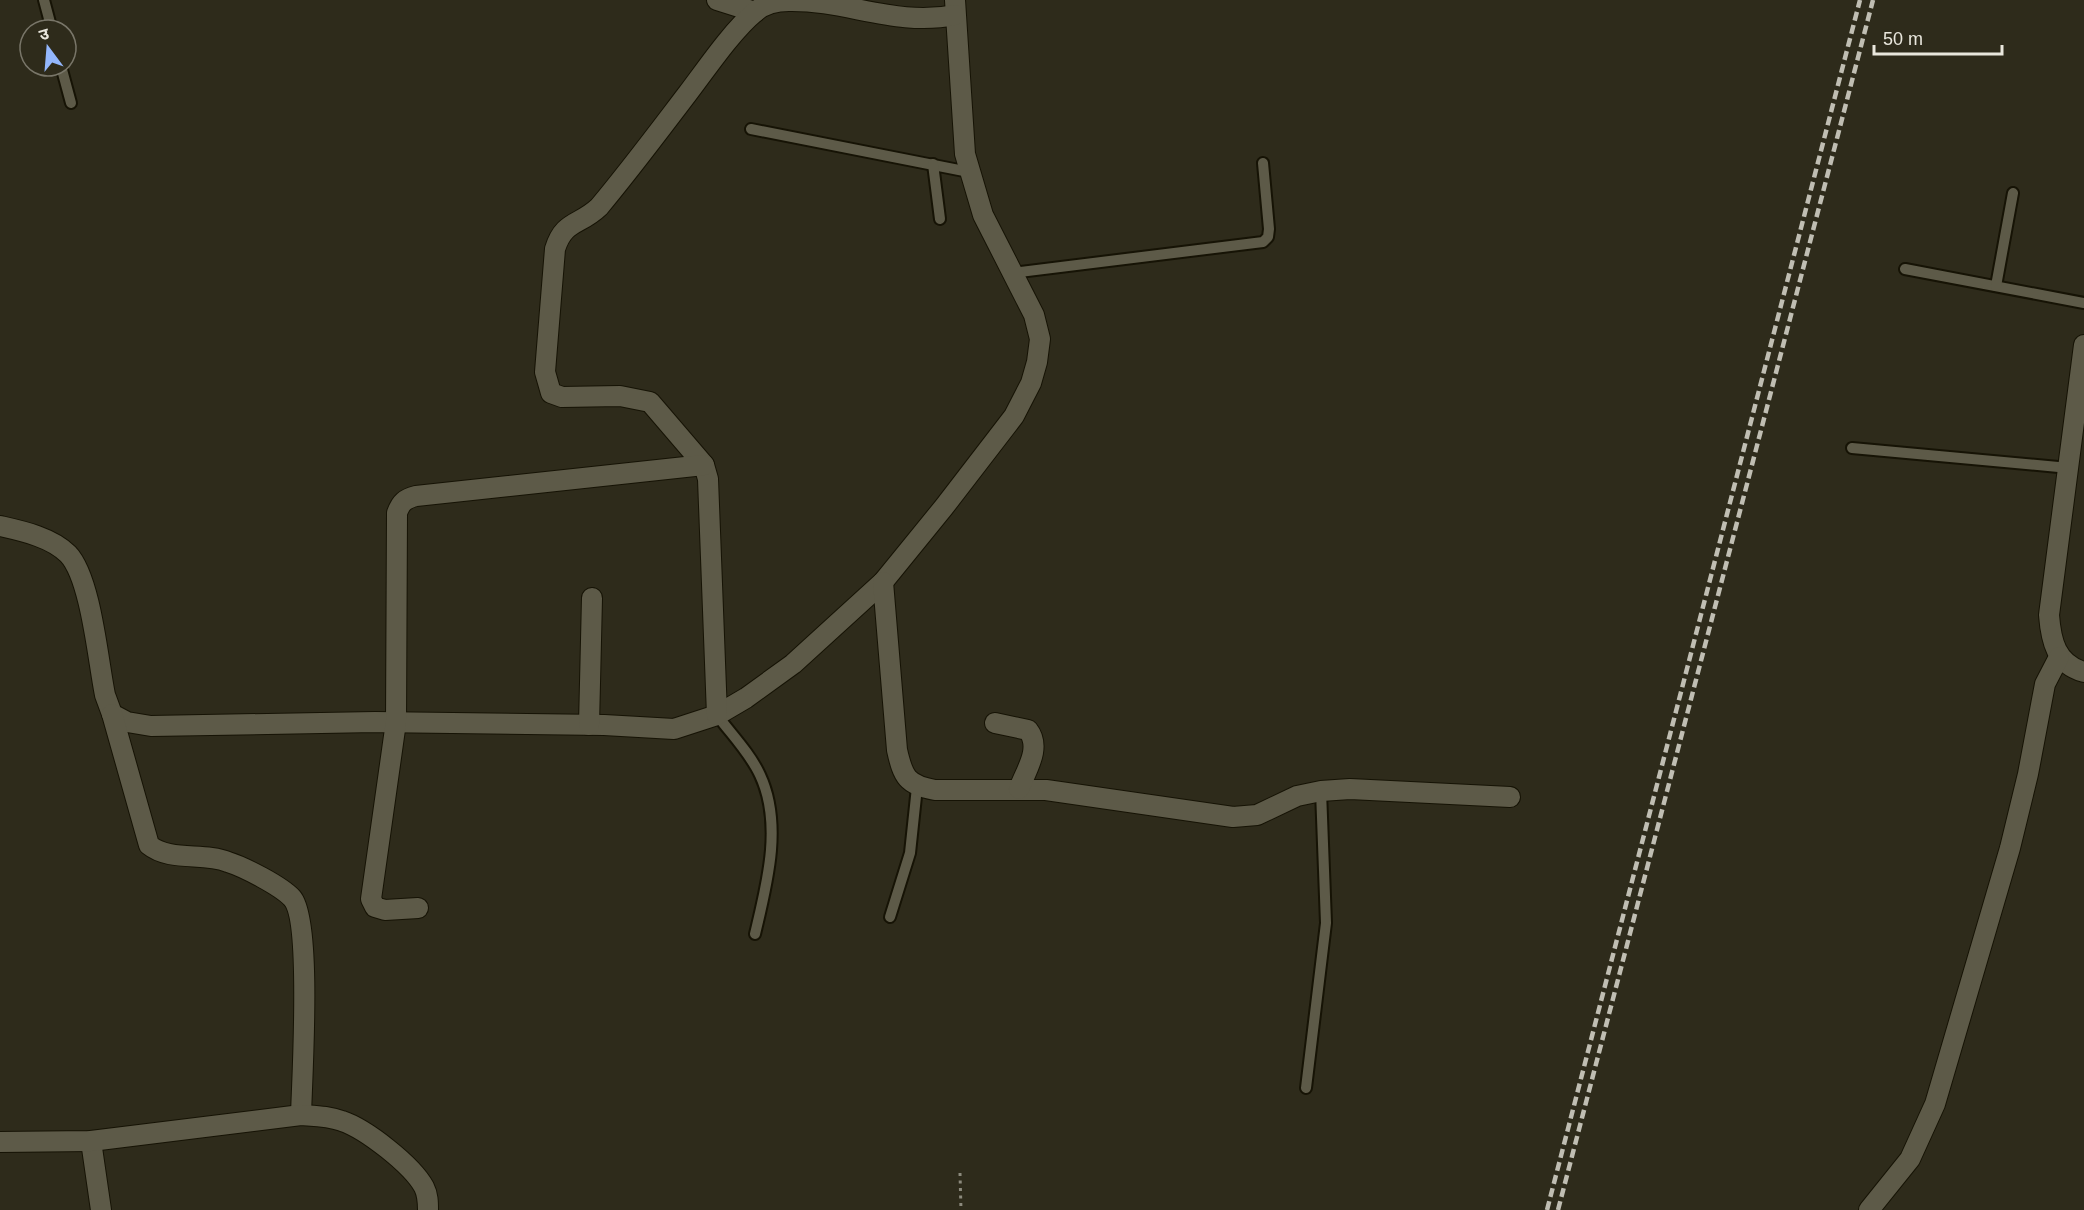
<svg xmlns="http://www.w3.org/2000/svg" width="2084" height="1210" font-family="Arial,'Noto Sans Devanagari',sans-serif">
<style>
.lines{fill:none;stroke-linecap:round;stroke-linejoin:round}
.service-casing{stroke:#161305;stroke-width:14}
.minor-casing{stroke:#161305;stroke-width:22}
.path{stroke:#8c8a7d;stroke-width:3;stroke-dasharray:3 4.5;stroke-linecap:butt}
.service{stroke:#5d5a48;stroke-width:10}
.minor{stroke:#5d5a48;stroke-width:20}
.rail{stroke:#c0beb3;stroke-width:4.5;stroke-dasharray:9 4.5;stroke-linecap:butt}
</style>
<rect width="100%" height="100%" fill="#2e2b1b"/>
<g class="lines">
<g class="service-casing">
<g id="service">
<path d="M 44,0 L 52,30"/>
<path d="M 61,66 L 71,103"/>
<path d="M 751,129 L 969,172"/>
<path d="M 933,164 L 940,219"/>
<path d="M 1905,269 L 2084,303"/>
<path d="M 1012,273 L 1263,242 L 1268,237 L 1269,229 L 1263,163"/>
<path d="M 1996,286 L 2013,193"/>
<path d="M 1852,448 L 2069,468"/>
<path d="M 717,715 C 731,734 750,753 760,775 C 783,824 767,884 755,934"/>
<path d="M 890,917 L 910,853 L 917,787"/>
<path d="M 1306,1088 L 1326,923 L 1321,791"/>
</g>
</g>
<g class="minor-casing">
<g id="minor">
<path d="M 717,0 L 755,12"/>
<path d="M 2084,345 L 2049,615 C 2051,641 2056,664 2084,672"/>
<path d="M 0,526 C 22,531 51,537 68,554 C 91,578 98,661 105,695 L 112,714 L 127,722 L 151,726 L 375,722 L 604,725 L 674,729 L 717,715 L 746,698 L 793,664 L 883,582 L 944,507 L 1014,416 L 1031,383 L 1037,362 L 1040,339 L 1034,315 L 983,215 L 965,154 L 955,0"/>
<path d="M 883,582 L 897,750 C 903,777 907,785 935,790 L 1046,790 L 1233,817 L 1257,815 L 1297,796 L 1321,791 L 1350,789 L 1510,797"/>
<path d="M 112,714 L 149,845 C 170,862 204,852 228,862 C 244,867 281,886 292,898 C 312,920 302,1078 301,1115"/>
<path d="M 717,715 L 708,479 L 704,465 L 650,402 L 620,396 L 562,397 L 551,393 L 545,372 L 555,249 C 564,220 579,226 599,207 C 630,170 659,131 688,93 C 707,68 732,31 755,12 C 764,4 777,1 789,1 C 847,0 896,27 955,15"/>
<path d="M 995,723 L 1028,730 C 1042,748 1026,770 1019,789"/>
<path d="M 589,725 L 592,598"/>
<path d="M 418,908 L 385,910 L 375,907 L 371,899 L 396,722 L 397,513 C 401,502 405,499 416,496 L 704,465"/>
<path d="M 91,1141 L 101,1210"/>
<path d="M 0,1142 L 91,1141 L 301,1115 C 316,1116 329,1116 342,1121 C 366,1129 412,1165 424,1187 C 428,1195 428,1202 428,1210"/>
<path d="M 1869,1210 L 1910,1159 L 1935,1104 L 2010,848 L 2028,774 L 2045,684 L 2059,657"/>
</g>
</g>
<path class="path" d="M 960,1173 L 961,1210"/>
<use href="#service" class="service"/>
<use href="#minor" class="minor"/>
<g class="rail">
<path d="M 1547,1210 L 1860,0"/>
<path d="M 1558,1210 L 1873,0"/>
</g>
</g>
<g transform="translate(48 48) rotate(344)"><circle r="28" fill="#2e2b1b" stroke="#797669" stroke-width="1.5"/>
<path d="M0-4.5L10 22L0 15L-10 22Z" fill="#93b7fd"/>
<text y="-9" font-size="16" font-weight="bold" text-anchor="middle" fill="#e9e7dd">उ</text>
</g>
<path d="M1874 45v9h128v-9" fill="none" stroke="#e9e7dd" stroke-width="3"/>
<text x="1883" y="45" font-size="18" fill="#e9e7dd" stroke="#2e2b1b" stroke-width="4.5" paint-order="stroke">50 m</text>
</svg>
